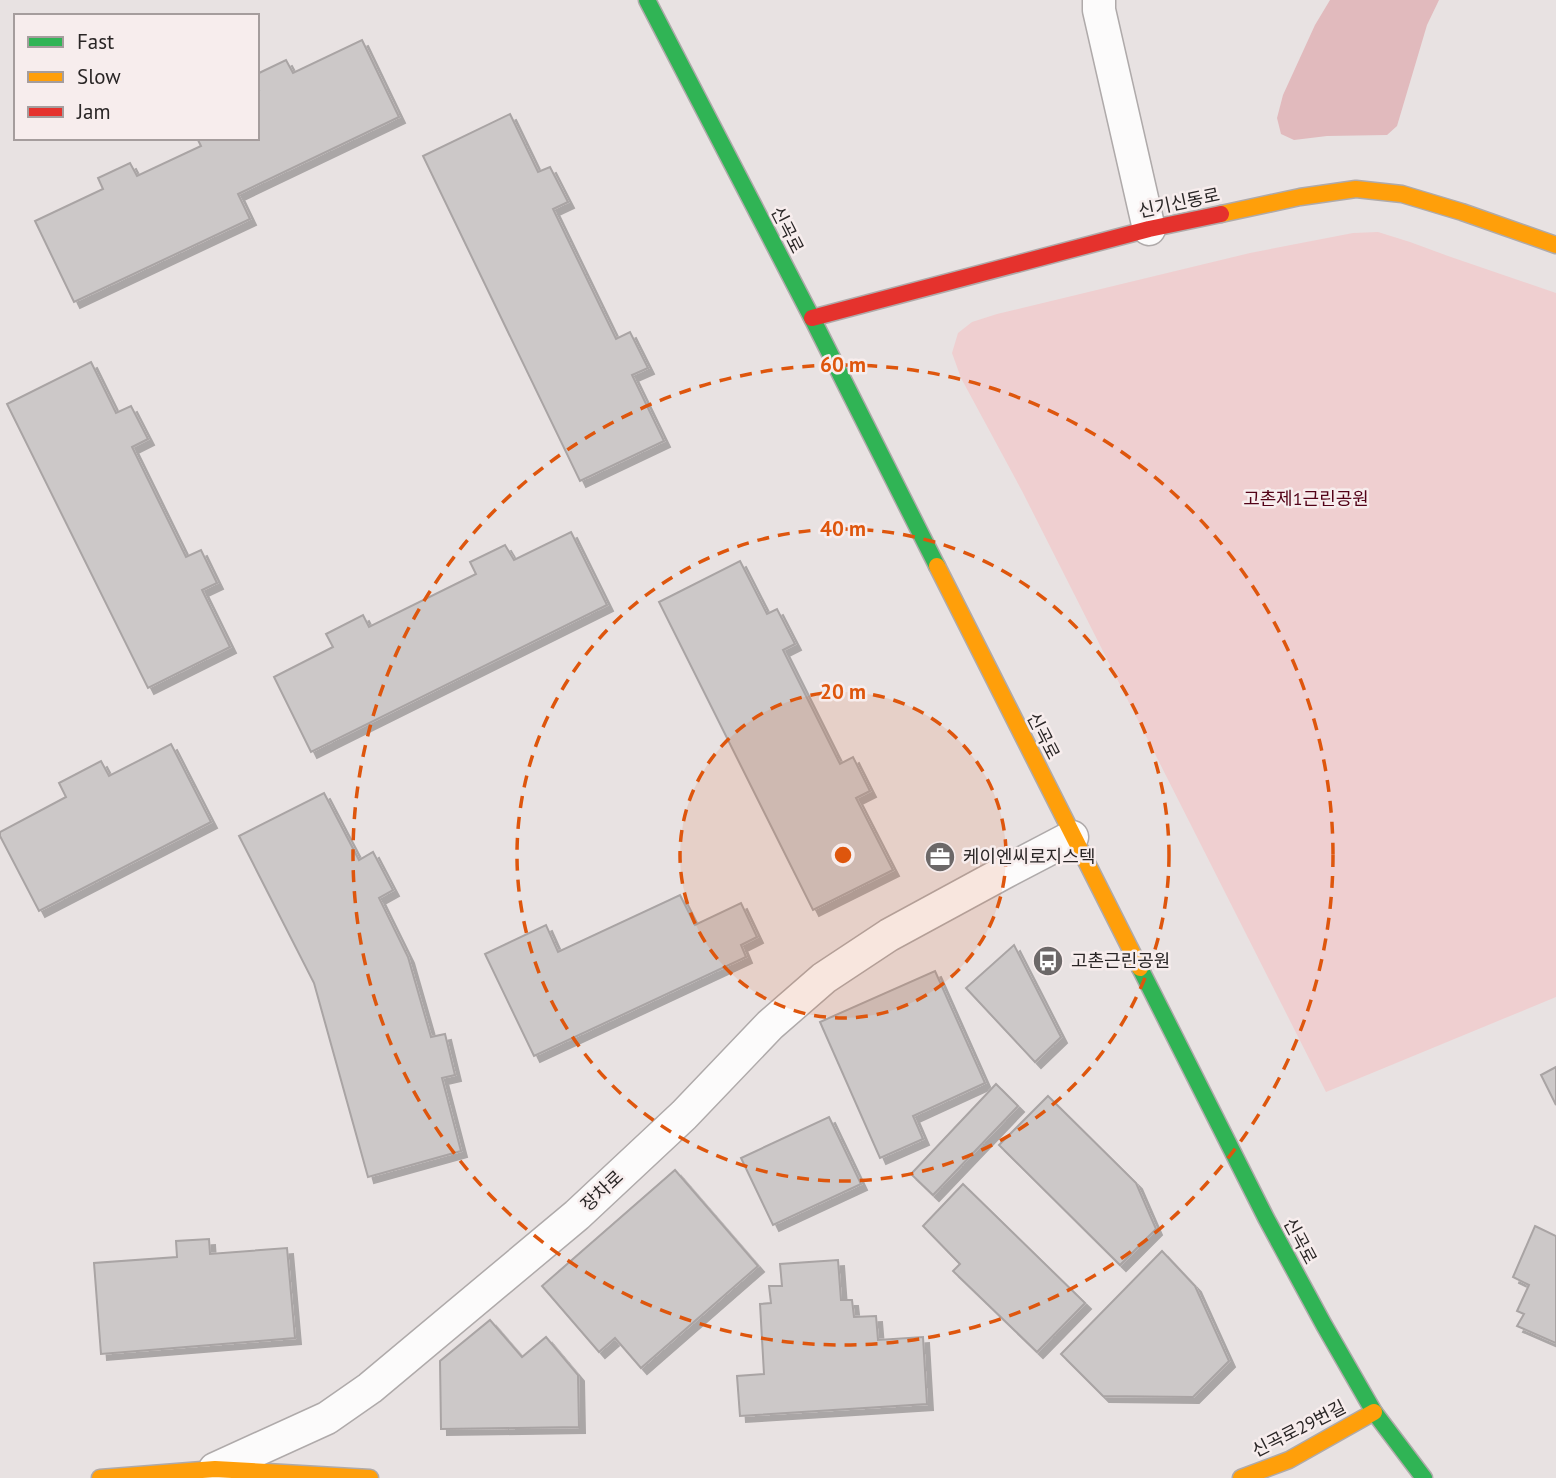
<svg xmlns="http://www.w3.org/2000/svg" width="1556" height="1478" font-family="'PT Sans','Noto Sans KR',sans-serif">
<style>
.green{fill:#efcfd0}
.forest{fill:#e1babd}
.building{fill:#ccc8c8;stroke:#a9a4a4;stroke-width:2;filter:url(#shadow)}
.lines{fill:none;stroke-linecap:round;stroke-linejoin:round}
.lane-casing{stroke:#afaaaa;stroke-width:35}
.fast-casing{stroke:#afaaaa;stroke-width:19}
.slow-casing{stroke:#afaaaa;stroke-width:19}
.jam-casing{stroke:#afaaaa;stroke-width:19}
.lane{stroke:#fcfbfb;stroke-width:32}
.fast{stroke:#30b455;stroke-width:16}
.slow{stroke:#ff9f0a;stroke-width:16}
.jam{stroke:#e5322d;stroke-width:16}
.ring{fill:none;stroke:#de560d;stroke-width:3.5;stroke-dasharray:12 9}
.labels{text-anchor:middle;stroke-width:5;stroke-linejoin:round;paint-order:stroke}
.street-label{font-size:18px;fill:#2a2626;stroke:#f7eded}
.park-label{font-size:18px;fill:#520217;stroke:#f7eded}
.poi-label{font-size:18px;fill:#2a2626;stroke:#f7eded;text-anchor:start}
.centre{fill:#de560d;stroke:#f7eded;stroke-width:3.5}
.ring-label{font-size:21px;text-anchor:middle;font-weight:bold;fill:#de560d;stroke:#f7eded;stroke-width:5;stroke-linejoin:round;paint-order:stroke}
</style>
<defs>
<filter id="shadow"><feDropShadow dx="6" dy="6" stdDeviation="0" flood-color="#0004"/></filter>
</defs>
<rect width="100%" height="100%" fill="#e8e2e2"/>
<path class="green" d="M 1378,232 L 1410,242 L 1448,256 L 1556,293 L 1556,997 L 1326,1092 L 1022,491 L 961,378 L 952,353 L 958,333 L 972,322 L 997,314 L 1250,253 L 1353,233 Z"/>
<path class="forest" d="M 1330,0 L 1439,0 L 1427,25 L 1397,126 L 1387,135 L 1327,136 L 1294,140 L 1281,134 L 1277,118 L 1283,95 L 1315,25 Z"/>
<g class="building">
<path d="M 362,40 L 399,117 L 238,194 L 250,219 L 74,302 L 35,221 L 103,189 L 98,178 L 130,163 L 137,176 L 201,146 L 197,138 L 257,138 L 257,91 L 259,90 L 257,86 L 257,74 L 286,60 L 293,73 Z"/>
<path d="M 510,114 L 538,172 L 550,167 L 568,202 L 553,209 L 616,339 L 630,332 L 648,368 L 632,375 L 664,441 L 580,481 L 423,156 Z"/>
<path d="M 91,362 L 116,413 L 131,406 L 148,439 L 132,447 L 186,557 L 201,550 L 217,583 L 202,590 L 230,647 L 148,688 L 7,404 Z"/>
<path d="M 571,532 L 607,605 L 311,752 L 274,677 L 333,647 L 326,634 L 363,615 L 369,627 L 476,574 L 470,562 L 505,545 L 514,560 Z"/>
<path d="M 740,561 L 767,614 L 777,609 L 795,644 L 783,650 L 840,764 L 853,757 L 870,791 L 856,798 L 893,870 L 813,910 L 659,602 Z"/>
<path d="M 171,744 L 211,822 L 39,911 L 0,836 L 0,832 L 66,797 L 59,783 L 101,761 L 109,776 Z"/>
<path d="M 324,793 L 359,860 L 373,852 L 393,890 L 379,898 L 408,957 L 431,1037 L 445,1034 L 455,1075 L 442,1078 L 461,1151 L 368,1177 L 314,983 L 239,836 Z"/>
<path d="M 680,895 L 695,925 L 741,903 L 757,937 L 741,945 L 746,957 L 534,1056 L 485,954 L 546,925 L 558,952 Z"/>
<path d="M 1014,945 L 1061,1037 L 1035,1062 L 966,988 Z"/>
<path d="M 935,971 L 985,1083 L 913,1116 L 923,1139 L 880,1158 L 820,1022 Z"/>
<path d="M 1556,1067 L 1556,1105 L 1541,1075 Z"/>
<path d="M 996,1084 L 1018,1106 L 933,1195 L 911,1174 Z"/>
<path d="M 1048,1096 L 1136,1183 L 1156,1229 L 1120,1265 L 999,1145 Z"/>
<path d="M 829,1117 L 861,1184 L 773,1225 L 741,1158 Z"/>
<path d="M 675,1170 L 758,1266 L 641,1368 L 615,1338 L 599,1352 L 542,1286 Z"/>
<path d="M 963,1184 L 1085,1303 L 1037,1352 L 953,1271 L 960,1264 L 923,1226 Z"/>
<path d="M 1535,1226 L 1556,1236 L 1556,1343 L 1517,1326 L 1524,1314 L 1517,1311 L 1529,1285 L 1513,1277 Z"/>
<path d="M 209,1239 L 210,1254 L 287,1248 L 295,1338 L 101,1354 L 94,1263 L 177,1257 L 176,1241 Z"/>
<path d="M 1162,1251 L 1195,1286 L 1229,1361 L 1193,1397 L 1103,1396 L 1061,1354 Z"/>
<path d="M 838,1260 L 841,1300 L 852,1300 L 854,1317 L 876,1316 L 878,1340 L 923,1337 L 927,1404 L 740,1416 L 737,1376 L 764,1374 L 760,1304 L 771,1303 L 769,1286 L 782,1286 L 780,1264 Z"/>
<path d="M 490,1320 L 522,1357 L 546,1337 L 578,1375 L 579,1427 L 441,1429 L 440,1361 Z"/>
</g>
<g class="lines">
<g class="lane-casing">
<g id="lane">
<path d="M 1099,0 L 1099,10 L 1149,229"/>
<path d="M 215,1469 L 327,1418 L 370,1388 L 577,1215 L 684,1115 L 770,1025 L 824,978 L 889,935 L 1005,872 L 1072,837"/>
</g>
</g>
<g class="fast-casing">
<g id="fast">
<path d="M 647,0 L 812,318 L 937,566"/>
<path d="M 1140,968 L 1266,1218 L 1324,1325 L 1374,1412 L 1424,1478"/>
</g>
</g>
<g class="slow-casing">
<g id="slow">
<path d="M 1221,214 L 1300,197 L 1356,189 L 1402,194 L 1462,212 L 1556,245"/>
<path d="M 937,566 L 1140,968"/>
<path d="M 100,1478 L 215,1469 L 370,1478"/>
<path d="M 1241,1478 L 1289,1460 L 1374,1412"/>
</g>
</g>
<g class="jam-casing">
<path id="jam" d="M 812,318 L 1149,229 L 1221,214"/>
</g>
<use href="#lane" class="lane"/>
<use href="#fast" class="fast"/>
<use href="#slow" class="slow"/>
<use href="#jam" class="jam"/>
</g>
<circle cx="843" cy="855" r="163" fill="#de560d" fill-opacity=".12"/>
<g class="ring">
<circle cx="843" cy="855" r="163"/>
<circle cx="843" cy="855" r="326"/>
<circle cx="843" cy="855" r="490"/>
</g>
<defs>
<g id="office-disc" transform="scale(1.575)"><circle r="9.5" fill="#6c6868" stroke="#f7eded"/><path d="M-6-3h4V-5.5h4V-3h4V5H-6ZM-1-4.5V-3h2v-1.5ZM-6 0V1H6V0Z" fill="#fff"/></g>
<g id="bus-disc" transform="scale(1.575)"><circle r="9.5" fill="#6c6868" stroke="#f7eded"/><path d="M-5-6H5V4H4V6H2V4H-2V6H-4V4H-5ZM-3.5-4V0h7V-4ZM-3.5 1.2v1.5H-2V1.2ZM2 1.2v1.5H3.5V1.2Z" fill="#fff"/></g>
</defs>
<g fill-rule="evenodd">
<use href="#office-disc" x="940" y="857"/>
<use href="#bus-disc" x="1048" y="961"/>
</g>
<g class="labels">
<g class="street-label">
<text transform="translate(1179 203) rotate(-12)" y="6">신기신동로</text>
<text transform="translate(787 230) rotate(63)" y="6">신곡로</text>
<text transform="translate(1043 736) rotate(63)" y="6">신곡로</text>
<text transform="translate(602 1191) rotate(-43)" y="6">장차로</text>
<text transform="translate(1300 1241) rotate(62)" y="6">신곡로</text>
<text transform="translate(1299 1429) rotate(-27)" y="6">신곡로29번길</text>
</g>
<g class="park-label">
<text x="1306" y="505">고촌제1근린공원</text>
</g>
<g class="poi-label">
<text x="963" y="863">케이엔씨로지스텍</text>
<text x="1071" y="967">고촌근린공원</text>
</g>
</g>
<circle cx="843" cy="855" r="10" class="centre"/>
<g class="ring-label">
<text x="843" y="372">60 m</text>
<text x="843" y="536">40 m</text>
<text x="843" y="699">20 m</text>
</g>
<rect x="14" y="14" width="245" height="126" fill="#f7eded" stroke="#a59d9d" stroke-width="2"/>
<rect x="28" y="37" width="35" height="10" fill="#30b455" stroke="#a59d9d" stroke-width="2"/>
<text x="77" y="49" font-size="21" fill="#2a2626">Fast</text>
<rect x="28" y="72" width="35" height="10" fill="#ff9f0a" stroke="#a59d9d" stroke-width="2"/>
<text x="77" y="84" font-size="21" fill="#2a2626">Slow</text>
<rect x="28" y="107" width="35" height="10" fill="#e5322d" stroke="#a59d9d" stroke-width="2"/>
<text x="77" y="119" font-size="21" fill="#2a2626">Jam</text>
</svg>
